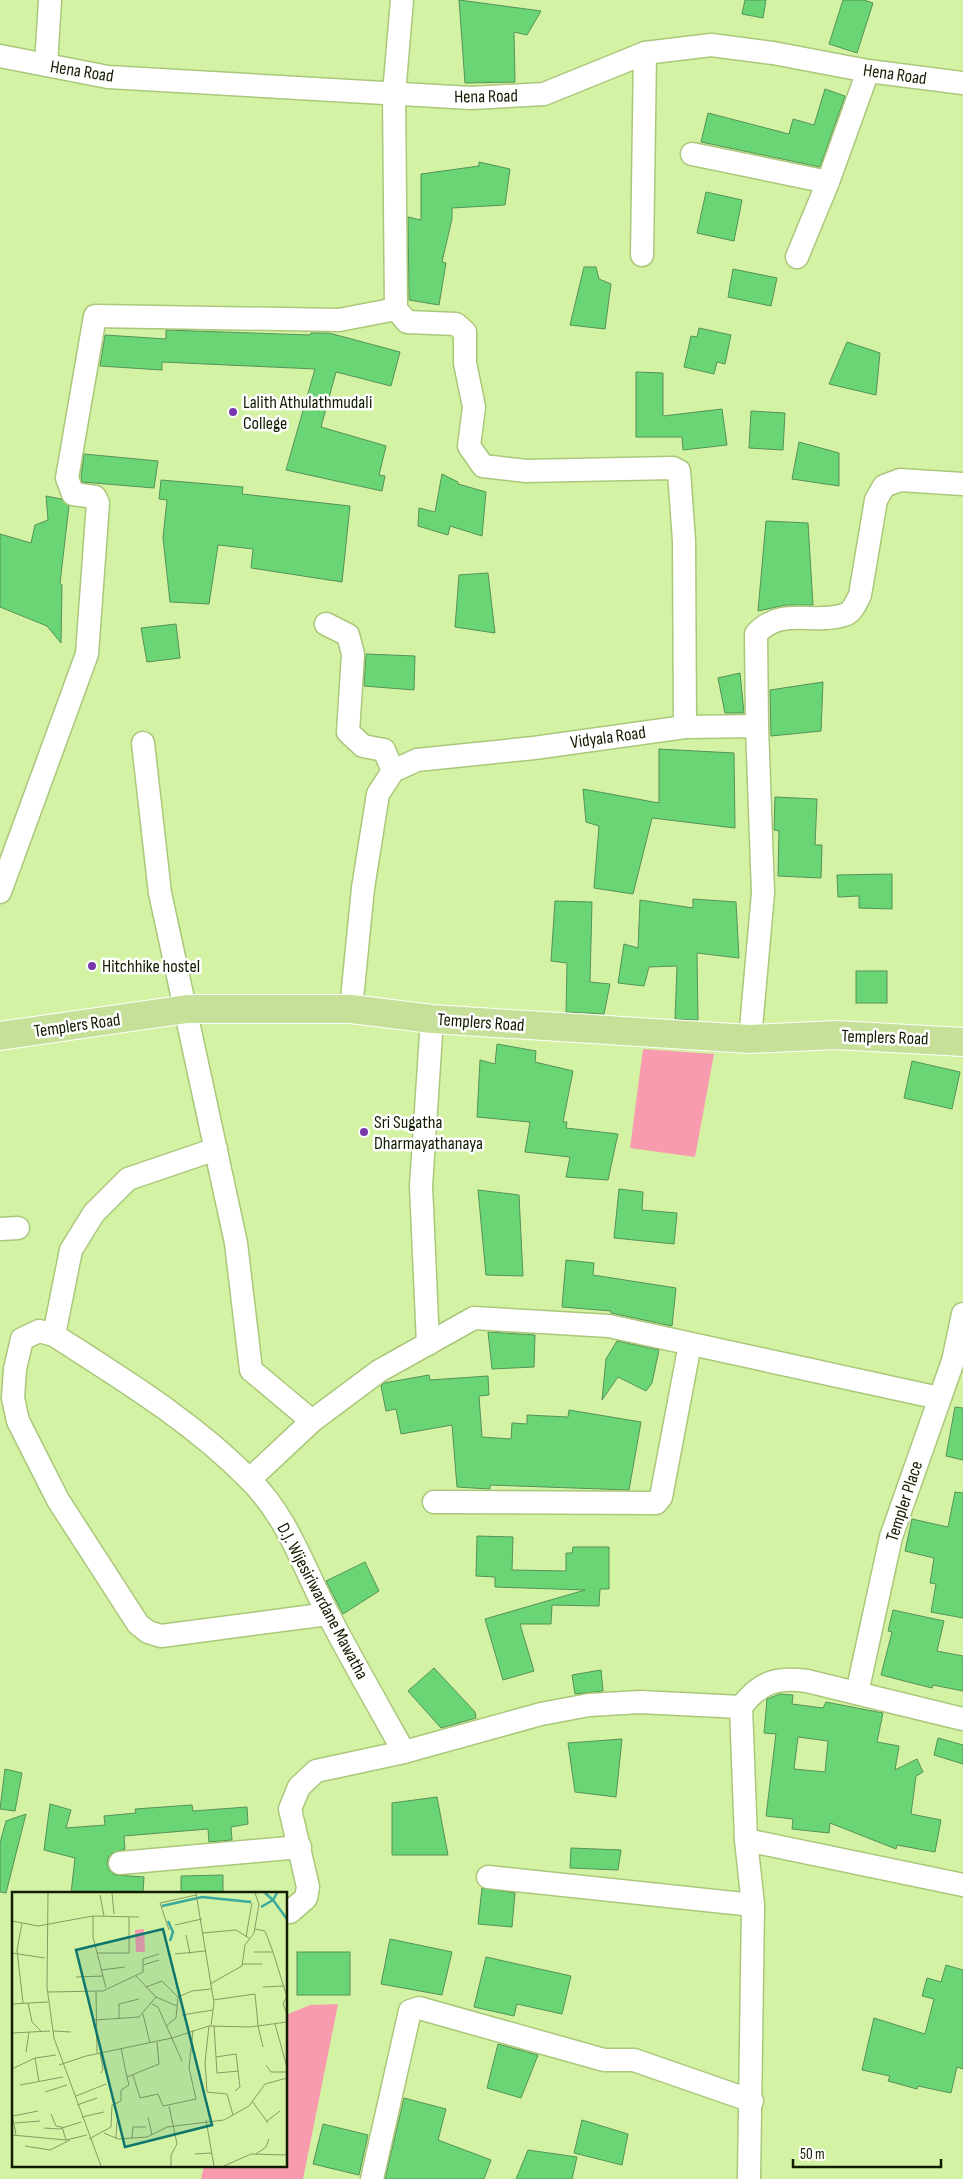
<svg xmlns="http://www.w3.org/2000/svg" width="963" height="2179" font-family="'Sofia Sans Condensed',sans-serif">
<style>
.green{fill:#f89baf}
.building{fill:#6ad574;stroke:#559259;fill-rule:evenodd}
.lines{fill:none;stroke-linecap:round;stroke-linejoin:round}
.minor-casing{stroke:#aac77b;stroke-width:25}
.primary-casing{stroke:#fff;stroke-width:30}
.minor{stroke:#fff;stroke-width:22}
.primary{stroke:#c7e099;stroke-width:28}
.poi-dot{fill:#7838ad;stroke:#fff;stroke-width:2}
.labels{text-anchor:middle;stroke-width:5;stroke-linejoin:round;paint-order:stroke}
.street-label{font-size:18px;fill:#121c00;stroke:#fff}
.poi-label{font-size:18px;fill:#121c00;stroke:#fff;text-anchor:start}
.inset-river{fill:none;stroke:#3aa99e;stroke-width:2.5}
.inset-road{fill:none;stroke:#869c62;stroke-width:1}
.view{fill:#0f766e;fill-opacity:0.15;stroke:#0f766e;stroke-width:2.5}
.inset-edge{fill:none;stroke:#121c00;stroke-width:2.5}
</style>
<rect width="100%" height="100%" fill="#d3f2a3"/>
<g class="green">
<path d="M 643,1049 L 714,1054 L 695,1157 L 630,1148 Z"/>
<path d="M 338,2004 L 303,2179 L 201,2179 L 204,2165 L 286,2165 L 286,2015 L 310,2005 Z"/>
</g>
<g class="building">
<path d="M 459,0 L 541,11 L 527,35 L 514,32 L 515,82 L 465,83 Z"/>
<path d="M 745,0 L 766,0 L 763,18 L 742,14 Z"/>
<path d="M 843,0 L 864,0 L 873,3 L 857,53 L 829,44 Z"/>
<path d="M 825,89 L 845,96 L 820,167 L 701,142 L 708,113 L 789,134 L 793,119 L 814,125 Z"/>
<path d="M 479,162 L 510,169 L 505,205 L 452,208 L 452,219 L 442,262 L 446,263 L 439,305 L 409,300 L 408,217 L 421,220 L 421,174 L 479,166 Z"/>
<path d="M 706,192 L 742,200 L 734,241 L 697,233 Z"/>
<path d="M 584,267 L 596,267 L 599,279 L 611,284 L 605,329 L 570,325 Z"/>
<path d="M 733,269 L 777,278 L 771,306 L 728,297 Z"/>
<path d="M 699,328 L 731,335 L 725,364 L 717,362 L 714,374 L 684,367 L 691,336 L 697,337 Z"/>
<path d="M 166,330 L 310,335 L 311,333 L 329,333 L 400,352 L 391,386 L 336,372 L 321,427 L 386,446 L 379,475 L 385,476 L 382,491 L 286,470 L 315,369 L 162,362 L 162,370 L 100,366 L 105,335 L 166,339 Z"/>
<path d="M 847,342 L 880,353 L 876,395 L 829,384 Z"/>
<path d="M 636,372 L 663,373 L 663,416 L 722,409 L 727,445 L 683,450 L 682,437 L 636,437 Z"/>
<path d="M 751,411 L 785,413 L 783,450 L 749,448 Z"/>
<path d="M 799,442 L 839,453 L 839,486 L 792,479 Z"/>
<path d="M 84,454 L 158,461 L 154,488 L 82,482 L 81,477 Z"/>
<path d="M 442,474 L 458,482 L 458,484 L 486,492 L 482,536 L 450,526 L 448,535 L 418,526 L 419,508 L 435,512 Z"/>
<path d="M 161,480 L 243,487 L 242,494 L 350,506 L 342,582 L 251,568 L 253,549 L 218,545 L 209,604 L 170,602 L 163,538 L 167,500 L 159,499 Z"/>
<path d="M 46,496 L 61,499 L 69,506 L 60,583 L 62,585 L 61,643 L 47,626 L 0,607 L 0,534 L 31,543 L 35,525 L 48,520 Z"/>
<path d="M 766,521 L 808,523 L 813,605 L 786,605 L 758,611 Z"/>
<path d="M 488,573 L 495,633 L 455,627 L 459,575 Z"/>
<path d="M 176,624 L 180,658 L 147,662 L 141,628 Z"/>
<path d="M 366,654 L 415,656 L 414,690 L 364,686 Z"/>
<path d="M 740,673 L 744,713 L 725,713 L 718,678 Z"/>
<path d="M 823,682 L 821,731 L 771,736 L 770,690 Z"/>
<path d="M 659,749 L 734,753 L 735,828 L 652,818 L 633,894 L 594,888 L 599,826 L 586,822 L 583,789 L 659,803 Z"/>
<path d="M 775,797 L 817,799 L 815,845 L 822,845 L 821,878 L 778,876 L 779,831 L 774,830 Z"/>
<path d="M 892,874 L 892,909 L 859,908 L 859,896 L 838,897 L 837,875 Z"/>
<path d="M 693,899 L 736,902 L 739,958 L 697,953 L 698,1020 L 675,1019 L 677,966 L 649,967 L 644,986 L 618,983 L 624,944 L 638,948 L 640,900 L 693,908 Z"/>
<path d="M 555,901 L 592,902 L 590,982 L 610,984 L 604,1014 L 566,1012 L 567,963 L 551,961 Z"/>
<rect x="856" y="971" width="31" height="32"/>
<path d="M 497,1044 L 536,1051 L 535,1062 L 573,1071 L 563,1122 L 567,1122 L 566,1128 L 618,1134 L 608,1180 L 566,1177 L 570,1157 L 525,1152 L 530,1122 L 477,1117 L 480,1060 L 495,1064 Z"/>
<path d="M 912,1061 L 960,1072 L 952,1109 L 904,1098 Z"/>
<path d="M 619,1189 L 643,1192 L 642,1210 L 677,1213 L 674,1244 L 614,1238 Z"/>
<path d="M 478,1190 L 519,1195 L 523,1276 L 486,1275 Z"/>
<path d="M 566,1260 L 594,1263 L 593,1275 L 676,1288 L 672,1326 L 611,1313 L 611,1311 L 562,1307 Z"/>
<path d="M 488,1332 L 535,1335 L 534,1367 L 492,1369 Z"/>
<path d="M 617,1341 L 659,1350 L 652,1383 L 646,1391 L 618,1377 L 602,1400 L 606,1359 Z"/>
<path d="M 429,1375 L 430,1380 L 488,1376 L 489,1395 L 479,1396 L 482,1437 L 511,1439 L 512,1423 L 527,1424 L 527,1415 L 568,1417 L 569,1410 L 641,1422 L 629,1490 L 490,1485 L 490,1489 L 457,1487 L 452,1425 L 401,1434 L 396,1409 L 386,1411 L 381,1386 L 384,1383 Z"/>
<path d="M 955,1407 L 963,1408 L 963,1460 L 946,1456 Z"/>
<path d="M 955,1492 L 963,1493 L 963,1618 L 931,1612 L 936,1584 L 930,1583 L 934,1558 L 905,1551 L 912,1519 L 948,1527 Z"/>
<path d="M 477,1536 L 513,1537 L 512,1570 L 566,1571 L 566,1553 L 572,1553 L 573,1547 L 609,1547 L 609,1589 L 600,1589 L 599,1606 L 552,1605 L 551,1624 L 520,1624 L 534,1671 L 503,1680 L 485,1619 L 585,1590 L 495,1587 L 495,1577 L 476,1576 Z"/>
<path d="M 365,1562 L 379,1591 L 343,1614 L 326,1581 Z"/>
<path d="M 893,1610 L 944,1621 L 937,1651 L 963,1656 L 963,1691 L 933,1685 L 932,1688 L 881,1675 L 892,1632 L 888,1631 Z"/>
<path d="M 434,1668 L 475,1712 L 476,1718 L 441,1728 L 408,1691 Z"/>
<path d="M 601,1670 L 603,1691 L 575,1694 L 572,1675 Z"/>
<path d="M 780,1694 L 793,1695 L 792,1704 L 823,1708 L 826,1702 L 883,1713 L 877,1742 L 899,1746 L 895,1770 L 917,1759 L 923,1772 L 916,1776 L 911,1814 L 941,1820 L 935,1852 L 897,1845 L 896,1849 L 830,1823 L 829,1833 L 792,1829 L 793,1819 L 766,1816 L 776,1734 L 764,1733 L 767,1699 ZM 798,1737 L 828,1741 L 825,1772 L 794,1769 Z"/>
<path d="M 938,1738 L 963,1745 L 963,1764 L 934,1755 Z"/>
<path d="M 622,1739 L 616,1797 L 575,1792 L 568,1743 Z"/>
<path d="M 5,1769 L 22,1773 L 15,1811 L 0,1809 Z"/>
<path d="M 437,1797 L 448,1855 L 392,1855 L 392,1803 Z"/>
<path d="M 50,1804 L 71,1810 L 66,1828 L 105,1825 L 104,1816 L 136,1813 L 135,1809 L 192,1805 L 193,1811 L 247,1807 L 248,1824 L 231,1827 L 232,1840 L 209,1842 L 208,1829 L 124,1836 L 125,1849 L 112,1853 L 108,1858 L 107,1865 L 110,1871 L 115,1875 L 144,1877 L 143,1893 L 71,1893 L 75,1858 L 44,1850 Z"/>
<path d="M 26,1814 L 6,1893 L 0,1892 L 0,1843 L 6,1821 Z"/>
<path d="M 571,1848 L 621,1850 L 618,1870 L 570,1868 Z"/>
<path d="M 223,1875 L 223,1893 L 181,1893 L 181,1876 Z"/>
<path d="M 482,1888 L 515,1893 L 512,1927 L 478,1924 Z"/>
<path d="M 390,1939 L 452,1952 L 442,1995 L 381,1984 Z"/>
<rect x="297" y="1952" width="53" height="43"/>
<path d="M 486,1957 L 571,1976 L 562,2014 L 517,2004 L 514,2016 L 474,2007 Z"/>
<path d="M 946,1965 L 963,1970 L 963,2069 L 957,2067 L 951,2093 L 918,2086 L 917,2089 L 888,2081 L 890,2076 L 862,2070 L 874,2018 L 925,2034 L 934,1999 L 922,1996 L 927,1978 L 941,1982 Z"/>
<path d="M 498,2044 L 538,2055 L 521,2098 L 487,2088 Z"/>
<path d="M 404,2098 L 446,2109 L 438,2140 L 491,2160 L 484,2179 L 385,2179 Z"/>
<path d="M 582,2120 L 628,2134 L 622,2165 L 574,2153 Z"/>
<path d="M 323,2124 L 368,2135 L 359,2175 L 313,2164 Z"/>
<path d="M 528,2150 L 577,2157 L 572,2179 L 516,2179 Z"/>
</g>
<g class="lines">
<g class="minor-casing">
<g id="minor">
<path d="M 402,0 L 394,94 L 396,309 L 407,322 L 456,324 L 465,332 L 465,363 L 474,407 L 469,446 L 483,466 L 526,471 L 673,468 L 679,471 L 684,541 L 685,727"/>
<path d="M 0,56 L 108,77 L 471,98 L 544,94 L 645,53 L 711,45 L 773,53 L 868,71 L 963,83"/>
<path d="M 46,65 L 50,0"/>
<path d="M 692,154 L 828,182 L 868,71"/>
<path d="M 642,255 L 645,53"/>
<path d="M 797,257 L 828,182"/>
<path d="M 326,624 L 348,635 L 353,654 L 348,732 L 363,746 L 384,750 L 393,771"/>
<path d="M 757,726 L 756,634 C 781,606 813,625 844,615 C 852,613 856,603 860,595 L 876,500 L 884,486 L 900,480 L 963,484"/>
<path d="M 143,743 L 160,893 L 236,1243 L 251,1370 L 312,1421"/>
<path d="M 0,892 L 87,654 L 98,503 L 95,497 L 73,494 L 67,478 L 95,316 L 339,320 L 396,309"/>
<path d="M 351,1009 L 363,888 L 378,794 L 393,771 L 417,760 L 534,748 L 685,727 L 757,726 L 763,893 L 750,1039"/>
<path d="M 0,1229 L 18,1228"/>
<path d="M 54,1335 L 71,1250 L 94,1213 L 128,1179 L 216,1149"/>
<path d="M 428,1344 L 421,1186 L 432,1019"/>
<path d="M 250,1479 L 312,1421 L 379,1371 L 474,1318 L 609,1326 L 939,1398"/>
<path d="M 434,1502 L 656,1503 L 661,1497 L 690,1344"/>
<path d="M 328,1614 L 161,1636 L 148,1632 L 138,1624 L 58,1500 L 18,1421 L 13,1398 L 15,1369 L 22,1339 L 39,1331 L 54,1335 C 122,1379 192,1421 249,1479 C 288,1517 304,1569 329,1616 C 353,1662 379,1707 404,1752"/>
<path d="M 857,1693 L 891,1537 L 953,1361 L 963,1314"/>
<path d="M 741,1707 L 746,1840 L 753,1905 L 749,2179"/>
<path d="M 746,1840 L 963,1885"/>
<path d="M 120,1863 L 300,1847"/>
<path d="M 488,1877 L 753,1905"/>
<path d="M 286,1912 L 290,1912 L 306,1898 L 308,1887 L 290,1809 L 299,1787 L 316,1771 L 404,1752 L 541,1714 L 589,1705 L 640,1702 L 741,1707 C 760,1682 776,1677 807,1681 L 963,1719"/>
<path d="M 372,2179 L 410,2011 L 419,2008 L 604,2060 L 634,2060 L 752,2101"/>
</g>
</g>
<g class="primary-casing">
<path id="primary" d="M 0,1036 L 187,1009 L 351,1009 L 432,1019 L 750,1039 L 836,1035 L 963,1042"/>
</g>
<use href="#minor" class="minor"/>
<use href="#primary" class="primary"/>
</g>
<g class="poi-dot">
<circle cx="233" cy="412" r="5"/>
<circle cx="92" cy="966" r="5"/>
<circle cx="364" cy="1132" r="5"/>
</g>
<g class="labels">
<g class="street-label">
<text transform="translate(82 71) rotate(9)" y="6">Hena Road</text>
<text transform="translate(895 74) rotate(8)" y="6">Hena Road</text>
<text transform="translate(486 96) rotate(-1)" y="6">Hena Road</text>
<text transform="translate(608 737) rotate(-8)" y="6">Vidyala Road</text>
<text transform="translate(481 1022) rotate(4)" y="6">Templers Road</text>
<text transform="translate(77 1025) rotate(-8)" y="6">Templers Road</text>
<text transform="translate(885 1037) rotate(2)" y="6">Templers Road</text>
<text transform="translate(904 1501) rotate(-72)" y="6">Templer Place</text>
<text transform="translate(323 1601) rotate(62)" y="6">D.J. Wijesiriwardane Mawatha</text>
</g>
<g class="poi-label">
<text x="243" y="408">Lalith Athulathmudali<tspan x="243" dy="21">College</tspan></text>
<text x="102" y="972">Hitchhike hostel</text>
<text x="374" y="1128">Sri Sugatha<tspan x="374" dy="21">Dharmayathanaya</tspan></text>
</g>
</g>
<g transform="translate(12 1892)">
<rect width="275" height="275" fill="#d3f2a3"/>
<path d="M 132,37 L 133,60 L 124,60 L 123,38 Z" fill="#f89baf"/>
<path class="inset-river" d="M 265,1 L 261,8 L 275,27M 150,14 L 190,5 L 239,10M 249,15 L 261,8 L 253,1M 156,29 L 161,40 L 158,49"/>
<path class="inset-road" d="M 36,1 L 35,95 L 42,146 L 89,274M 100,1 L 102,22M 184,1 L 202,111 L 199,133M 88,3 L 92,24M 81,24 L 81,45 L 94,96M 0,29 L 26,34 L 81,24 L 127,25M 10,31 L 5,58 L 11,111M 163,33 L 190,27M 242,37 L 253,39 L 261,60 L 275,105 L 271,111 L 275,123M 157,38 L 148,11 L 184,3M 191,41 L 224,38 L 237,46M 174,43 L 178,62M 234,45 L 240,11M 242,60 L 261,60M 0,61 L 33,66M 85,61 L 117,61 L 117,25M 163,62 L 193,59M 230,72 L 250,72M 131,73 L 147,68M 89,78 L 113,75M 124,84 L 144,105 L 165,114M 64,85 L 91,84M 198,92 L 230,74 L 233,53 L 242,41 L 247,12 L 243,1M 134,95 L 150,89 L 166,105 L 164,126 L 154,134M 251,95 L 271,94M 36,100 L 91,99 L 131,80 L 131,67 L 147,62M 84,100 L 85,161M 166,105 L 180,99 L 199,97M 201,108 L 243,102 L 246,133M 16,111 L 20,130 L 30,140M 0,112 L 36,110M 140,112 L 146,115 L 170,169M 131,122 L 138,151M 170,123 L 201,118M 107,127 L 107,112 L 127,107M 83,128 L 127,125 L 144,105M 263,132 L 275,175M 202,133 L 205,181 L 227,179M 197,134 L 193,170 L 195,200 L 215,202 L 221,223M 246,134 L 251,155M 41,139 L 59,140M 0,141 L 38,139M 109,156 L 115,185 L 147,172 L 145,150M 14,160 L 17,140M 88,161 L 91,177 L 89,181M 204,165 L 224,162 L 228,195 L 223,199M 23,166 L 27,190M 47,173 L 74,164 L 160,146 L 197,134 L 238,135 L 275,130M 254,173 L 259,180 L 275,180M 0,177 L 23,166 L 44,163M 121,183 L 128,206 L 146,202 L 151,214 L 184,207 L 177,176 L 181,138M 8,193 L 51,185M 33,200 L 55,193M 64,204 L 94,192M 240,209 L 256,231M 65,213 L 85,206M 157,214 L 165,252 L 159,263 L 159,274M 0,222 L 4,243M 39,222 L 44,234 L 50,235 L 54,248M 1,224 L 26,219M 70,225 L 92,220M 136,225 L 140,243M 194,228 L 202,274M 255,229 L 268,219M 3,231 L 28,229M 32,236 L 47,237 L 69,230M 92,241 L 106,247 L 135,245 L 155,235 L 212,228 L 237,214 L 253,192 L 275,186M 0,243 L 54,248 L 75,243M 104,246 L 105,229M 120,246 L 121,235 L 134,235M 77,247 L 99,235 L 100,213 L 109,209 L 109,198 L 117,193 L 115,185M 13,254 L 38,258 L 58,248M 183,262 L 200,261M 244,262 L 254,255 L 257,247M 212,274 L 239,262 L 275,263"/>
<path class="view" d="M 151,37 L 200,233 L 113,255 L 64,58 Z"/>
<rect width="275" height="275" class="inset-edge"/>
</g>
<path d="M793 2159v8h148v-8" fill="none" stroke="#121c00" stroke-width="2.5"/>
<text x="800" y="2159" font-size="15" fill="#121c00" stroke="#ffffff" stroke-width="4" paint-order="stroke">50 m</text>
</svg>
